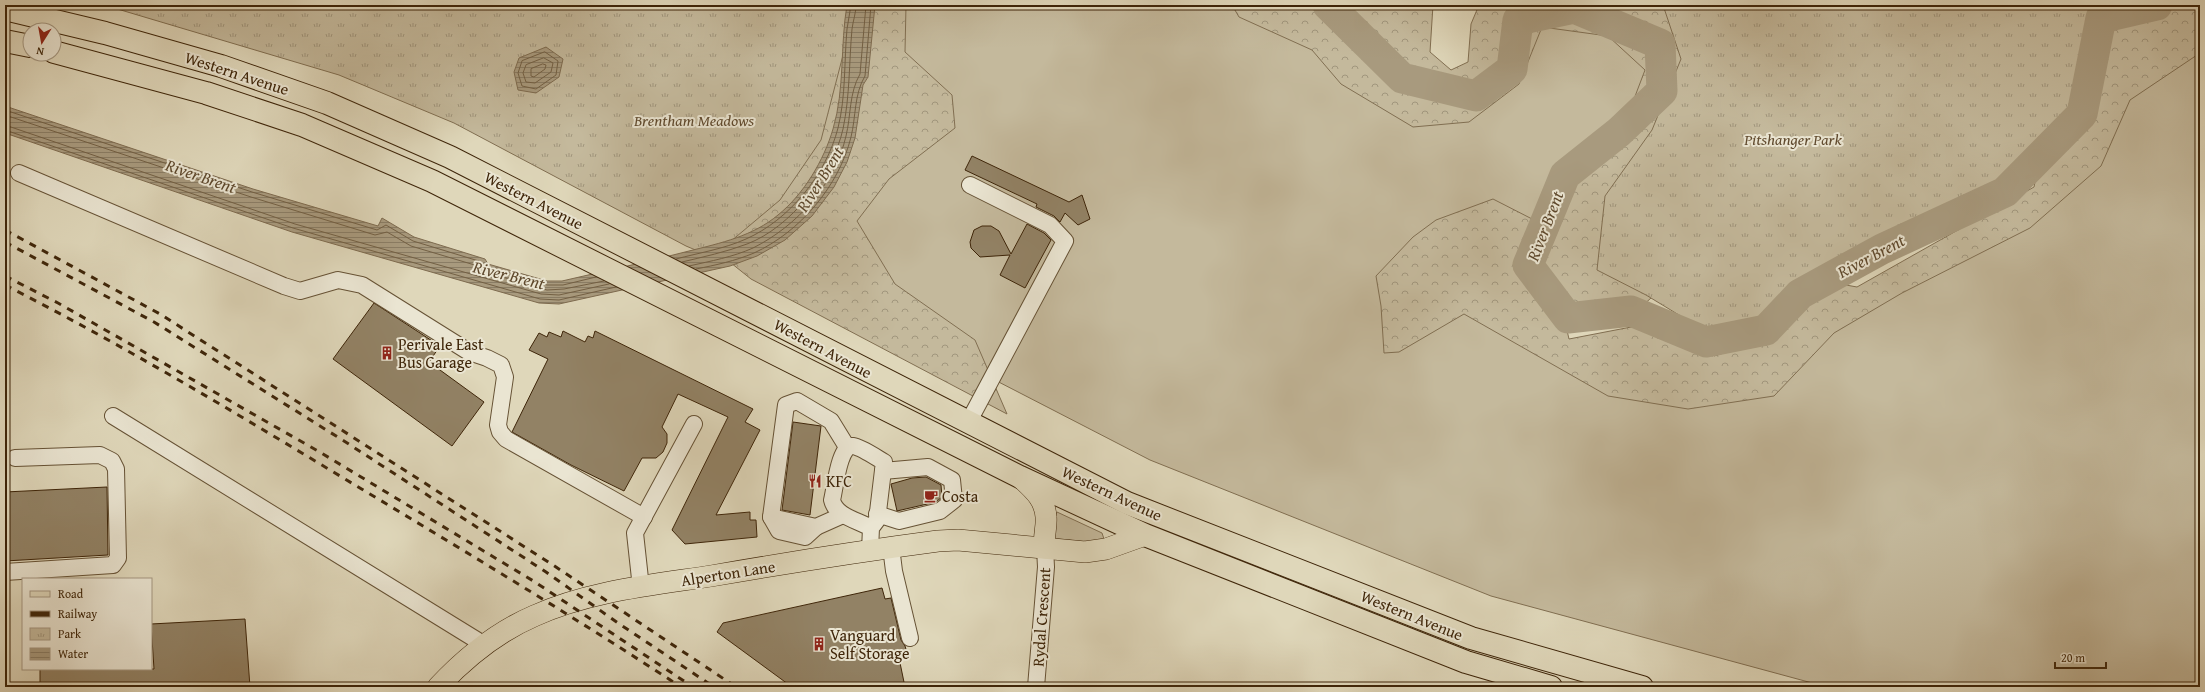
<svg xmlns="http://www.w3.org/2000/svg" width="2205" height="692" font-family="'Gentium Book Plus',serif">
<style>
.grass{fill:#c4b99c;stroke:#816f52}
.forest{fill:url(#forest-crowns);stroke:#816f52}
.park{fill:url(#park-tufts);stroke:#816f52}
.water{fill:url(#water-rules);stroke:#7e6b4f}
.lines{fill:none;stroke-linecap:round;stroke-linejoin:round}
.shore{stroke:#736044;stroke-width:1}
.river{stroke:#a89a7e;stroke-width:31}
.building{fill:#928265;stroke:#3e2509}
.minor-casing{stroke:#665235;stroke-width:18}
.major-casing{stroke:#3e2509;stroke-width:22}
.highway-casing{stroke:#3e2509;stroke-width:24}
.minor{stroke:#eae5d2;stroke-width:16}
.major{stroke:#dfd7ba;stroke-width:21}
.highway{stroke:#dfd7ba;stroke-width:22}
.rail{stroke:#3e2509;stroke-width:3;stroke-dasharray:7 7;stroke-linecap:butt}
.labels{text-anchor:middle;stroke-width:4;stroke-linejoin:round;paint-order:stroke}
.street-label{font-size:16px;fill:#3e2509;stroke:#eae5d2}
.park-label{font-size:16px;font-style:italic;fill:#604a2e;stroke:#eae5d2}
.poi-label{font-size:16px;fill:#3e2509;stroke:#eae5d2;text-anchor:start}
.water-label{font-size:17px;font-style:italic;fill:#5e482c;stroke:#eae5d2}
</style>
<defs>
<pattern id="forest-crowns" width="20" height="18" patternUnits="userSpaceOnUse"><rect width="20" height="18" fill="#c4b99c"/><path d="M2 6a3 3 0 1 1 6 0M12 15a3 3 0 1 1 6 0" fill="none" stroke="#a1967d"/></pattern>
<pattern id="park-tufts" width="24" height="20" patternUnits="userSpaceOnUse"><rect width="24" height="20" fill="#c4b99c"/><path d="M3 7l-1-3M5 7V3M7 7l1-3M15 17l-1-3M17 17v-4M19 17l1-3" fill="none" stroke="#a1967d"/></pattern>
<pattern id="water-rules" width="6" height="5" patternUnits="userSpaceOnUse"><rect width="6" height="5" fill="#a89a7e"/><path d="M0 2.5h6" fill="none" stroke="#8a7d65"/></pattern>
</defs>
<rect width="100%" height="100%" fill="#dfd7ba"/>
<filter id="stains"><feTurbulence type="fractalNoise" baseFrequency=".005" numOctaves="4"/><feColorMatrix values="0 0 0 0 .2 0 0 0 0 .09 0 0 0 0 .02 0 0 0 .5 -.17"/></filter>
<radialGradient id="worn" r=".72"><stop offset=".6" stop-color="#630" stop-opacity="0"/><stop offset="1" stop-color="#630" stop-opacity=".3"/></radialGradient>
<g class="grass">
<path d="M 888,5 L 1320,5 L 1473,105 L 1523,24 L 1594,21 L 1656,79 L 1635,108 L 1489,269 L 1553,354 L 1684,376 L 1793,351 L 2086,169 L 2122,49 L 2200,21 L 2200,687 L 1827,687 L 1491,596 L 1150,460 L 793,276 Z"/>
<path d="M 1057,512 L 1102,533 L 1104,539 L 1097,543 L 1048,538 Z"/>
</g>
<g class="forest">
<path d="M 795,5 L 906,5 L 905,52 L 952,95 L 955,128 L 889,179 L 857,221 L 895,284 L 975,340 L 1007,414 L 751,279 L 731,263 L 706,213 Z"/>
<path d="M 1232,5 L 1433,5 L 1430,52 L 1451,70 L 1468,62 L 1471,24 L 1479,5 L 1667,5 L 1680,23 L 1691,102 L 1663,287 L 1628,319 L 1572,328 L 1565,322 L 1569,339 L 1683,317 L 1714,356 L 1766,340 L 1797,304 L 1835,283 L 1857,287 L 2034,187 L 2039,162 L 2109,27 L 2106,5 L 2200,5 L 2200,53 L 2130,100 L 2101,166 L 2030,228 L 1902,293 L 1834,333 L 1774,396 L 1688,409 L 1608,396 L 1464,314 L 1399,352 L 1384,353 L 1381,306 L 1376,276 L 1413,237 L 1436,220 L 1493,199 L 1536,221 L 1538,224 L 1556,183 L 1634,99 L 1645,70 L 1608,36 L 1542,27 L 1519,84 L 1469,122 L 1413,127 L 1341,84 L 1312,50 L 1239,17 Z"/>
</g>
<g class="park">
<path d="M 104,5 L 856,5 L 821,140 L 780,200 L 724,247 L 705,254 L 686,246 L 454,123 L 339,75 Z"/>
<path d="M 1663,5 L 2095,5 L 2074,103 L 1999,184 L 1794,288 L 1759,321 L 1707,332 L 1646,295 L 1597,270 L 1605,196 L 1652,130 L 1681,59 Z"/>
</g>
<g class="water">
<path d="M 847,5 L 875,5 L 868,77 L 863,85 L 855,138 L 847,162 L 834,187 L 812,216 L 785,240 L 757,256 L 730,266 L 559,304 L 539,303 L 292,232 L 5,133 L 5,106 L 253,189 L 378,226 L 382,218 L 414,237 L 485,259 L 488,264 L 547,281 L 562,281 C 605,271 647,262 689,251 C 721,243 753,236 778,215 C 804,194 824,160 833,129 C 845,89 840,45 847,5 Z"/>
<path d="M 546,47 L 563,59 L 559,77 L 536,93 L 518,90 L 514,72 L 519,58 Z"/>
</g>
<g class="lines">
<g class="shore">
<path d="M 545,52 L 558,61 L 556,75 L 536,89 L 522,86 L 518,73 L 522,61 Z"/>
<path d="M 544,58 L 553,63 L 551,72 L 535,83 L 526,82 L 523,73 L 526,65 Z"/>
<path d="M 543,64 L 546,65 L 545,69 L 534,77 L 531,76 L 531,69 Z"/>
<path d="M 5,110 L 252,192 L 377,230 L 386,225 L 413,241 L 482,262 L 487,267 L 547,285 L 563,285 L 596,277"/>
<path d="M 5,115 L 251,197 L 375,235 L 387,232 L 411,246 L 478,266 L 485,272 L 547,290 L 564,289 L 604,281"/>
<path d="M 5,125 L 295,224 L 541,294 L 559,295 L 609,284"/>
<path d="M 5,130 L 293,228 L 540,299 L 559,300 L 616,287"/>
<path d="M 676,259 C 698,253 724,249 746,239 C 789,220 826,175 838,128 C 846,96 844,62 847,29 C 848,21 850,13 851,5"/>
<path d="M 682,262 C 703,257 726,252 747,244 C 790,228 833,174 843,129 C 850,96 849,62 852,29 C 853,21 856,13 856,5"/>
<path d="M 689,266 C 711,261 733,257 753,248 C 797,226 835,184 846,136 C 851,116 849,93 860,74 L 866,5"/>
<path d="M 696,269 C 716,265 735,261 754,253 C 800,232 839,186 851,137 C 856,117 854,94 865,76 L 871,5"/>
</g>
<path class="river" d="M 1328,5 L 1402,78 L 1476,96 L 1512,69 L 1518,20 L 1574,8 L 1660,44 L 1662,91 L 1619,132 L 1565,175 L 1528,265 L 1568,318 L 1631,311 L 1706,342 L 1766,330 L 1800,294 L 1882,249 L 2005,192 L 2082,114 L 2101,18 L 2157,5"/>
</g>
<g class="building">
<path d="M 972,156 L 1069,202 L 1082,195 L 1090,219 L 1078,225 L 1065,213 L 1060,222 L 1054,216 L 1036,207 L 1037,204 L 965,170 Z"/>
<path d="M 1027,224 L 1044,233 L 1051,240 L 1025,288 L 1000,275 L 1010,255 L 980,257 L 971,248 L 970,242 L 974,230 L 982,226 L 991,226 L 999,231 L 1011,254 Z"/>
<path d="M 374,303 L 440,346 L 429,362 L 484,402 L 452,446 L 333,359 Z"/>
<path d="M 563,331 L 585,342 L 588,336 L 593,338 L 595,331 L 753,409 L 745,422 L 760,430 L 716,515 L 750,512 L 750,520 L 756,520 L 757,537 L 685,544 L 672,530 L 728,417 L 678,394 L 662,427 L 667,434 L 667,443 L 663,452 L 656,458 L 642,458 L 624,491 L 571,465 L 512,432 L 548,359 L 529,350 L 539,333 L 547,337 L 549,332 L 561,337 Z"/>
<path d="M 793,422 L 821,426 L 810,515 L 782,510 Z"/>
<path d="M 926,477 L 941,485 L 942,497 L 936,502 L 897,511 L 891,484 L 912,478 Z"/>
<path d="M 107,487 L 108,555 L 5,561 L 5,492 Z"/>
<path d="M 882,588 L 885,599 L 891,598 L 901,640 L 905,646 L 908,656 L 899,658 L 905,687 L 792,687 L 717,632 L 723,623 Z"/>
<path d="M 245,619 L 250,687 L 40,687 L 40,669 L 154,669 L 151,624 Z"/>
</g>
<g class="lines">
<g class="minor-casing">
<g id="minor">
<path d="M 19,173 L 284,286 L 300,291 L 338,280 L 362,285 L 469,352 L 487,358 L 501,365 L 505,377 L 498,425 L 500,432 L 506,439 L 644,517"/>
<path d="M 113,416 L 483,644"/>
<path d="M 968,423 L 1065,241 L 1050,225 L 970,185"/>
<path d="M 877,514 L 899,521 L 940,511 L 954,500 L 952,480 L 928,467 L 883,471"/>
<path d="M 843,515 L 816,527 L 771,517 L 786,405 L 797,401 L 831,421 L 847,447"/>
<path d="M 771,517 L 779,531 L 805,537 L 816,527"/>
<path d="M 891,547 L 894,571 L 910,638"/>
<path d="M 870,550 L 871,528 L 877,520 L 884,462 C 877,458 861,447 853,446 C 839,444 835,489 832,500 C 836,517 858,520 871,528"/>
<path d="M 5,572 L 113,565 L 118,558 L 116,469 L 112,461 L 100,455 L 15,458"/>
<path d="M 641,588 L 635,533 L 694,424"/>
<path d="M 1036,687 L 1046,567 L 1045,548"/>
</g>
</g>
<g class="major-casing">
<g id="major">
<path d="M 1021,478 C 1033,489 1045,499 1046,517 C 1047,528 1043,535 1045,548"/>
<path d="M 438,687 C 466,657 497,632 534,616 C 589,591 652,585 711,576 C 786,563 862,551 938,541 L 958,540 L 1085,552 L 1106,549 L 1145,535"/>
</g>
</g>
<g class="highway-casing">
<g id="highway">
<path d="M 5,9 L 105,33 L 221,66 L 327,103 L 450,157 L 1127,503 L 1471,638 L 1642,687"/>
<path d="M 5,41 L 30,46"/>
<path d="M 54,52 L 206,93 L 302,125 L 432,181 L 1020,477 L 1145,535 L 1466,662 L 1551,687"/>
</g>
</g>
<use href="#minor" class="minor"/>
<use href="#major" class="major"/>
<use href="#highway" class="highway"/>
<g class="rail">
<path d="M 5,230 L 160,314 L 553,565 L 736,687"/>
<path d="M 5,242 L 154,322 L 344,441 L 546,572 L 618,623 L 714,687"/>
<path d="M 5,276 L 58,303 L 318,451 L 535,582 L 693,687"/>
<path d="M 5,285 C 121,344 234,412 345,479 C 458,547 571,615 681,687"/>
</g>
</g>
<defs>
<g id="building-bare" transform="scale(1.08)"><path d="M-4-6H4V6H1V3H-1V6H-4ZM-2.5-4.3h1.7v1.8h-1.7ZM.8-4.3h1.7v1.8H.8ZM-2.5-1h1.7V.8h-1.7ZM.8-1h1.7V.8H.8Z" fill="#8f2418" stroke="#eae5d2" stroke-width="2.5" paint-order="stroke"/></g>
<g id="restaurant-bare" transform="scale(1.08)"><path d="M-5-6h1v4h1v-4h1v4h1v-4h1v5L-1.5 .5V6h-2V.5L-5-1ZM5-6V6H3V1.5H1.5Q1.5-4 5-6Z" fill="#8f2418" stroke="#eae5d2" stroke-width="2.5" paint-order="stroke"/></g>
<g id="cafe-bare" transform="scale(1.08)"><path d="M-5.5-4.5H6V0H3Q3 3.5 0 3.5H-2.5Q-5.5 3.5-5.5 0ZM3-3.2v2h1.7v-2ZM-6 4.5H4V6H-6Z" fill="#8f2418" stroke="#eae5d2" stroke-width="2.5" paint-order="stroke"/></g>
</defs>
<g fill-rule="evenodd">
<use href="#building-bare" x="387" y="353"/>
<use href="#restaurant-bare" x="815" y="481"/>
<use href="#cafe-bare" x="931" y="496"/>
<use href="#building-bare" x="819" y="644"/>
</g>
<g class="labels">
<g class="street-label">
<text transform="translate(237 73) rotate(18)" y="6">Western Avenue</text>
<text transform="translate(534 200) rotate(27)" y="6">Western Avenue</text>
<text transform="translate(823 348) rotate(28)" y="6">Western Avenue</text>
<text transform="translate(1112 493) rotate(25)" y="6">Western Avenue</text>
<text transform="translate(728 573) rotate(-9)" y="6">Alperton Lane</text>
<text transform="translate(1412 615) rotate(22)" y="6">Western Avenue</text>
<text transform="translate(1041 617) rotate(-86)" y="6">Rydal Crescent</text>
</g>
<g class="park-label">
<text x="694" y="126">Brentham Meadows</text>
<text x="1793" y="145">Pitshanger Park</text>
</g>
<g class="poi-label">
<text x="398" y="350">Perivale East<tspan x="398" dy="18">Bus Garage</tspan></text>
<text x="826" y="487">KFC</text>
<text x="942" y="502">Costa</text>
<text x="830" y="641">Vanguard<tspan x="830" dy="18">Self Storage</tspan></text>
</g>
<g class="water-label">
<text transform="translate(201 176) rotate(19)" y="6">River Brent</text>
<text transform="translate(820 179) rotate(-58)" y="6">River Brent</text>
<text transform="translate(1545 226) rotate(-69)" y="6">River Brent</text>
<text transform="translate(1871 256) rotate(-28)" y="6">River Brent</text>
<text transform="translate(509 275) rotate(14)" y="6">River Brent</text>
</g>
</g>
<rect width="2205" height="692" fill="none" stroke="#dfd7ba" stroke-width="20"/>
<rect x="6" y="6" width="2193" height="680" fill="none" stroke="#3e2509" stroke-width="2"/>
<rect x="10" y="10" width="2185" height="672" fill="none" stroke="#3e2509"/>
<rect x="22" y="578" width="130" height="92" fill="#eae5d2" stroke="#a59882"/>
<rect x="30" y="591" width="20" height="6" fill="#dfd7ba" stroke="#a59882"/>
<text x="58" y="598" font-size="12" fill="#3e2509">Road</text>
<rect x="30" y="611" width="20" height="6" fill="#3e2509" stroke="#a59882"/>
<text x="58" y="618" font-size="12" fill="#3e2509">Railway</text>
<rect x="30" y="628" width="20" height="12" fill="url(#park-tufts)" stroke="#a59882"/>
<text x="58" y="638" font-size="12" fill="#3e2509">Park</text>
<rect x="30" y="648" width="20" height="12" fill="url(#water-rules)" stroke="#a59882"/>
<text x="58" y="658" font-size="12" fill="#3e2509">Water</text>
<g transform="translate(42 42) rotate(191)"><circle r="19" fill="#eae5d2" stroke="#a59882"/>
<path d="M0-3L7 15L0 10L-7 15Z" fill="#8f2418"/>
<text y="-6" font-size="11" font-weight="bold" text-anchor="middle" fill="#3e2509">N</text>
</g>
<path d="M2055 662v6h51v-6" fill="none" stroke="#3e2509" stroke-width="2"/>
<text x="2061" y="662" font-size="12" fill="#3e2509" stroke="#eae5d2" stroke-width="3" paint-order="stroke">20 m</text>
<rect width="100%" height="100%" filter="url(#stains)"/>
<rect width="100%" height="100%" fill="url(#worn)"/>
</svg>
